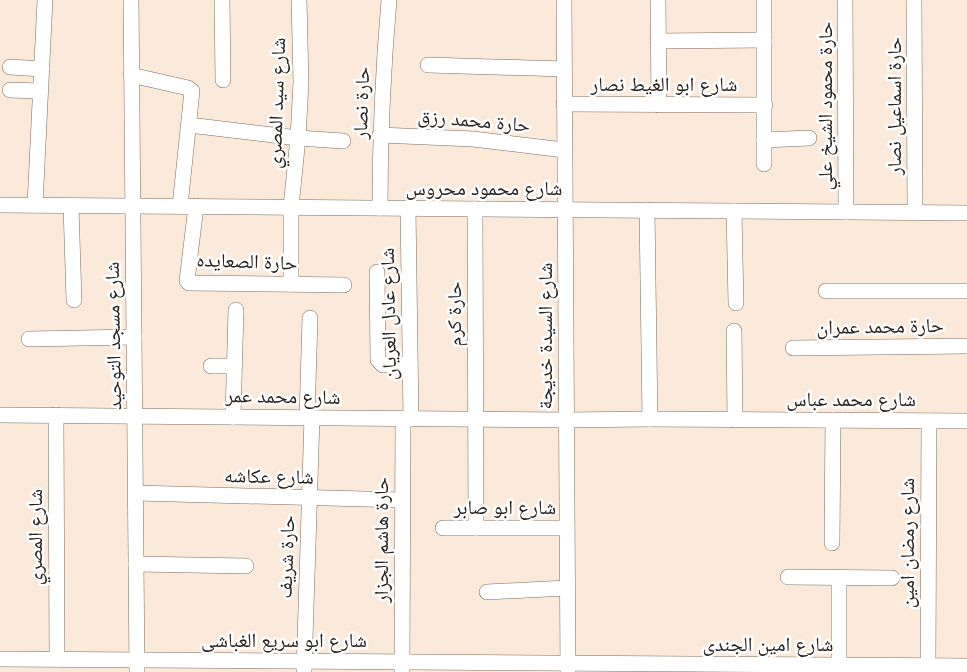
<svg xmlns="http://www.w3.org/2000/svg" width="967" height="672" font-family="'Nunito Sans','Noto Naskh Arabic',sans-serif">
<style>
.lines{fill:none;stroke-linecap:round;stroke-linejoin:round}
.minor-casing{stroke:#7c6d5f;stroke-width:16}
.minor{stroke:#fff;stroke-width:15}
.labels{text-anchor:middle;stroke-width:5;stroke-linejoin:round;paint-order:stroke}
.street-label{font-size:20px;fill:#28211c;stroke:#fff}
</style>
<rect width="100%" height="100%" fill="#fbe9da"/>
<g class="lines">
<g class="minor-casing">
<g id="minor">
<path d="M 131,0 L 137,672"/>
<path d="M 222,0 L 223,80"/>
<path d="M 564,0 L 568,672"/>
<path d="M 658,0 L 659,105"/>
<path d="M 845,0 L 846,212"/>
<path d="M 914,0 L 915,212"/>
<path d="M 658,41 L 764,40"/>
<path d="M 428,65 L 564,69"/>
<path d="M 10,67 L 42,69"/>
<path d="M 131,75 L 188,88 L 192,91 L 180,206"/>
<path d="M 10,90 L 40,91"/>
<path d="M 564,104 L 765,105"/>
<path d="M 189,125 L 298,138 L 343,141"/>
<path d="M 380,135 L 473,139 L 564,150"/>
<path d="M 764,140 L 809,138"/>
<path d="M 764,164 L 764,0"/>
<path d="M 0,205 L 967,213"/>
<path d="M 35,205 L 45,0"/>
<path d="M 71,206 L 74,300"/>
<path d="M 196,206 L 187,281 L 189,283 L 344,285"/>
<path d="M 380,208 C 380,138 383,69 389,0"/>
<path d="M 408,208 L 411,419"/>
<path d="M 475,209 L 476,528"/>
<path d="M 647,210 L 650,419"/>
<path d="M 734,211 L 736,303"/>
<path d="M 377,272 L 378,360 L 383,365 L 410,364"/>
<path d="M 291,284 L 291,207 L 298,138 L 301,82 L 299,0"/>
<path d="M 826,291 L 967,291"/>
<path d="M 734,331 L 735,420"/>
<path d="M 29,339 L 134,337"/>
<path d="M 793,348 L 967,346"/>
<path d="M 211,366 L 234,366"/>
<path d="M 0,415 L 566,420 L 650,419 L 967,421"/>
<path d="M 56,415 L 57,659"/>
<path d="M 233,417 L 236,310"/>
<path d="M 307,418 L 310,318"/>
<path d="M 136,493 L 402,500"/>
<path d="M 443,528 L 567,528"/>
<path d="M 832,543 L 833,420"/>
<path d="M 136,564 L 246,566"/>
<path d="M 788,577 L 892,578"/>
<path d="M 487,592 L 567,588"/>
<path d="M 0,659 L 967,666"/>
<path d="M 839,665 L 839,578"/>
<path d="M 928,666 L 929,421"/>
<path d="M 402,671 L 403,419"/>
<path d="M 304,672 L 312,417"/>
</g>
</g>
<use href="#minor" class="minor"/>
</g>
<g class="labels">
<g class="street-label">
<text x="664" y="91">شارع ابو الغيط نصار</text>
<text transform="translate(276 103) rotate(-88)" y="7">شارع سيد المصري</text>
<text transform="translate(361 103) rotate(-88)" y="7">حارة نصار</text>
<text transform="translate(825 106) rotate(-90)" y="7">حارة محمود الشيخ علي</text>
<text transform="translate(894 106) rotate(-90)" y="7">حارة اسماعيل نصار</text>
<text transform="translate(474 120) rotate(5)" y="7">حارة محمد رزق</text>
<text x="484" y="195">شارع محمود محروس</text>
<text transform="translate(247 261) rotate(2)" y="7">حارة الصعايده</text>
<text transform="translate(388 314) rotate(-91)" y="7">شارع عادل العريان</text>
<text transform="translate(454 314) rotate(-90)" y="7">حارة كرم</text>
<text transform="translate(880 326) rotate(-1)" y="7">حارة محمد عمران</text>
<text transform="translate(113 336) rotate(-91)" y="7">شارع مسجد التوحيد</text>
<text transform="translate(545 336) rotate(-90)" y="7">شارع السيدة خديجة</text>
<text transform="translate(283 396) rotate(1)" y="7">شارع محمد عمر</text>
<text x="851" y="406">شارع محمد عباس</text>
<text transform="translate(269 476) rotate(1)" y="7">شارع عكاشه</text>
<text x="505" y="514">شارع ابو صابر</text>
<text transform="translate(35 537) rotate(-90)" y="7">شارع المصري</text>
<text transform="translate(381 540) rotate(-90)" y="7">حارة هاشم الجزار</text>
<text transform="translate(907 543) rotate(-90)" y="7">شارع رمضان امين</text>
<text transform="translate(286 557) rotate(-88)" y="7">حارة شريف</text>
<text x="284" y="647">شارع ابو سريع الغباشى</text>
<text x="768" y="651">شارع امين الجندى</text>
</g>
</g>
</svg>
